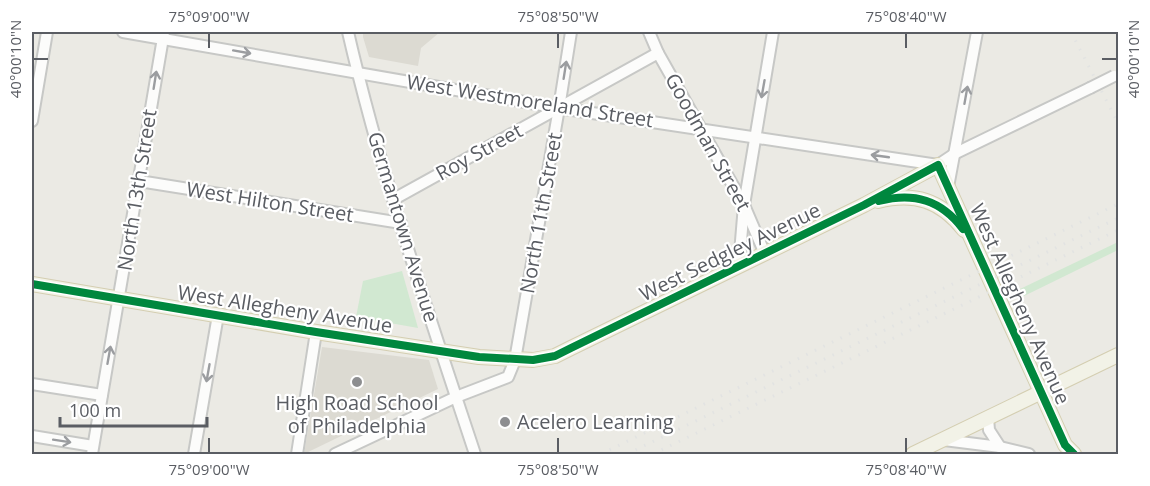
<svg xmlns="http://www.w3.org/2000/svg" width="1150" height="486" font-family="'Open Sans',sans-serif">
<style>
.education{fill:#dcdad2}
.grass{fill:#d1e8d1}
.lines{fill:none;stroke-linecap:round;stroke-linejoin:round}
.minor-casing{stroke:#c7c8c6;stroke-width:14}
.major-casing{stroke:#d4ceb1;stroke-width:16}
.minor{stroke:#fcfcfb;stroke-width:10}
.major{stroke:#f2f2e7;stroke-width:14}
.rail{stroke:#e2e3e2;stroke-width:3;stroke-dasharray:1.5 8;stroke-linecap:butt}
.minor-bridge-casing{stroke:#c7c8c6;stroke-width:14;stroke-linecap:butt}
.minor-bridge{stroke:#fcfcfb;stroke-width:10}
.cycleway-casing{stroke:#fff;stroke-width:11}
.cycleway{stroke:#00873e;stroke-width:8}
.oneway{stroke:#9b9da0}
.ticks{fill:none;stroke:#5a5d63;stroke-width:2}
.poi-dot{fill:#8d8e90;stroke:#fff;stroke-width:2}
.labels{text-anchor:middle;stroke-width:4.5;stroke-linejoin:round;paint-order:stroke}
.street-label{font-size:20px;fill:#5a5d63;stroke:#fff}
.poi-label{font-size:20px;fill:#5a5d63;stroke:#fff}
.neatline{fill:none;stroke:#5a5d63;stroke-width:2}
.ticks-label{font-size:15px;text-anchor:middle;fill:#5a5d63}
</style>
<rect width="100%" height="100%" fill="#ebeae4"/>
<g class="education">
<path d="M 363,32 L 440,32 L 421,48 L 418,66 L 369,57 L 363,37 Z"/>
<path d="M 322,347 L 429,360 L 438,389 L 304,454 Z"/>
</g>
<g class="grass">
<path d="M 1118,242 L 1118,250 L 1024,296 L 1020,289 Z"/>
<path d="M 402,271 L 418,328 L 356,317 L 363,281 Z"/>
</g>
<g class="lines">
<g class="minor-casing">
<g id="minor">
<path d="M 123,32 L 559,108 L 938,165 L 956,153 L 1090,88"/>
<path d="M 348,32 C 381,175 429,315 475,454"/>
<path d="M 649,32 L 658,53 L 744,205 L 765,254"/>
<path d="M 32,121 L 47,32"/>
<path d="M 139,181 L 401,223"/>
<path d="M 948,187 L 977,32"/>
<path d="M 394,199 L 658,53"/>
<path d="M 739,265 L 744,205 L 773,32"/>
<path d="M 32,384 L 102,395"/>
<path d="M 988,418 L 989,430 L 1000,447"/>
<path d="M 32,436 L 93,446"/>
<path d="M 944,440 L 1000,447 L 1029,454"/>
<path d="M 92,454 L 164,32"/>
<path d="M 194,454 L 218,315"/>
<path d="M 297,454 L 316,332"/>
<path d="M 335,454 L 456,397 L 508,377 L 515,360 L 559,108 L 571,32"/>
</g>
</g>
<g class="major-casing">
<g id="major">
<path d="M 878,201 C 914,192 941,200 964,230"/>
<path d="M 32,284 L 316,332 L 479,357 L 533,360 L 555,356 L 571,348 L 864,205 L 938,165 L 1065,445 L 1074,454"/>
<path d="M 913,454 L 1118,355"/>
</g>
</g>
<use href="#minor" class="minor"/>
<use href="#major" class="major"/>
<g class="rail">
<path d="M 1071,32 L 1118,123"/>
<path d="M 601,454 L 1118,204"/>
<path d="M 627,454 L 1118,218"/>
<path d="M 653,454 L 1118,230"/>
</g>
<g class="minor-bridge-casing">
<path id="minor-bridge" d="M 1090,88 L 1114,76"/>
</g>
<use href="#minor-bridge" class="minor-bridge"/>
<g class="cycleway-casing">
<g id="cycleway">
<path d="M 879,201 C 914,192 941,200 963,229"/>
<path d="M 32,284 L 316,332 L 479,357 L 533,360 L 555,356 L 571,348 L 864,205 L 938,165 L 1065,445 L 1074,454"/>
</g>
</g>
<use href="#cycleway" class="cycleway"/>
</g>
<defs><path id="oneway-shaft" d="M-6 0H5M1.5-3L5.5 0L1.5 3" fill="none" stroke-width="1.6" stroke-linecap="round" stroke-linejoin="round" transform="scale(1.5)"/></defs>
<g class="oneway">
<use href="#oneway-shaft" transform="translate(242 52) rotate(10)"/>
<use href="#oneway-shaft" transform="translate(565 70) rotate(-81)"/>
<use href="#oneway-shaft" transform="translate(155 80) rotate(-81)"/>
<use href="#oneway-shaft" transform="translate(763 89) rotate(100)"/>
<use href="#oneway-shaft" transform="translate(966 95) rotate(-80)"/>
<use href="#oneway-shaft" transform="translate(880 156) rotate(-172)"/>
<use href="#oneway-shaft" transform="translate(109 355) rotate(-80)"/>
<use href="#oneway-shaft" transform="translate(208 373) rotate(100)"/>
<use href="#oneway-shaft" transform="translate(62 441) rotate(9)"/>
</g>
<path class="ticks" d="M 209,33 L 209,48M 558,33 L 558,48M 906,33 L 906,48M 33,59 L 48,59M 1102,59 L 1117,59M 209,438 L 209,453M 558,438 L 558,453M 906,438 L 906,453"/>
<g class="poi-dot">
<circle cx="357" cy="382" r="6"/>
<circle cx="505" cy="422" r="6"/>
</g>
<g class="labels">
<g class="street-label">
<text transform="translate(530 101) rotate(9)" y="7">West Westmoreland Street</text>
<text transform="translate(708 142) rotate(61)" y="7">Goodman Street</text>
<text transform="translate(479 152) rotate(-29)" y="7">Roy Street</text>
<text transform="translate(137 190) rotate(-81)" y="7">North 13th Street</text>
<text transform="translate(270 202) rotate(9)" y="7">West Hilton Street</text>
<text transform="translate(541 213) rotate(-80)" y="7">North 11th Street</text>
<text transform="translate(403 227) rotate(73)" y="7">Germantown Avenue</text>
<text transform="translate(730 252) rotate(-26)" y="7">West Sedgley Avenue</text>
<text transform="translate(1020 304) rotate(66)" y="7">West Allegheny Avenue</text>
<text transform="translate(285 309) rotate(9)" y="7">West Allegheny Avenue</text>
</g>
<g class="poi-label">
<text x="357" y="410">High Road School<tspan x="357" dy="23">of Philadelphia</tspan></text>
<text x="517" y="429" text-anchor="start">Acelero Learning</text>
</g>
</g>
<rect width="1150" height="486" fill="none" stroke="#ffffff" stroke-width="66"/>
<path d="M60 417v9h147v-9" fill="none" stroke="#5a5d63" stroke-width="3"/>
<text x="69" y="417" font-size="18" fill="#5a5d63" stroke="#ffffff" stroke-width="4.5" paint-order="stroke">100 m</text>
<rect x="33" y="33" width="1084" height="420" class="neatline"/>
<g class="ticks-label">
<text x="209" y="22">75°09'00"W</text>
<text x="558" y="22">75°08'50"W</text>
<text x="906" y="22">75°08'40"W</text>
<text transform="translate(16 59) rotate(-90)" y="5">40°00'10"N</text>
<text transform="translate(1134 59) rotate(-90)" y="5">40°00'10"N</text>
<text x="209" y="475">75°09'00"W</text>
<text x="558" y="475">75°08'50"W</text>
<text x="906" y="475">75°08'40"W</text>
</g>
</svg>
